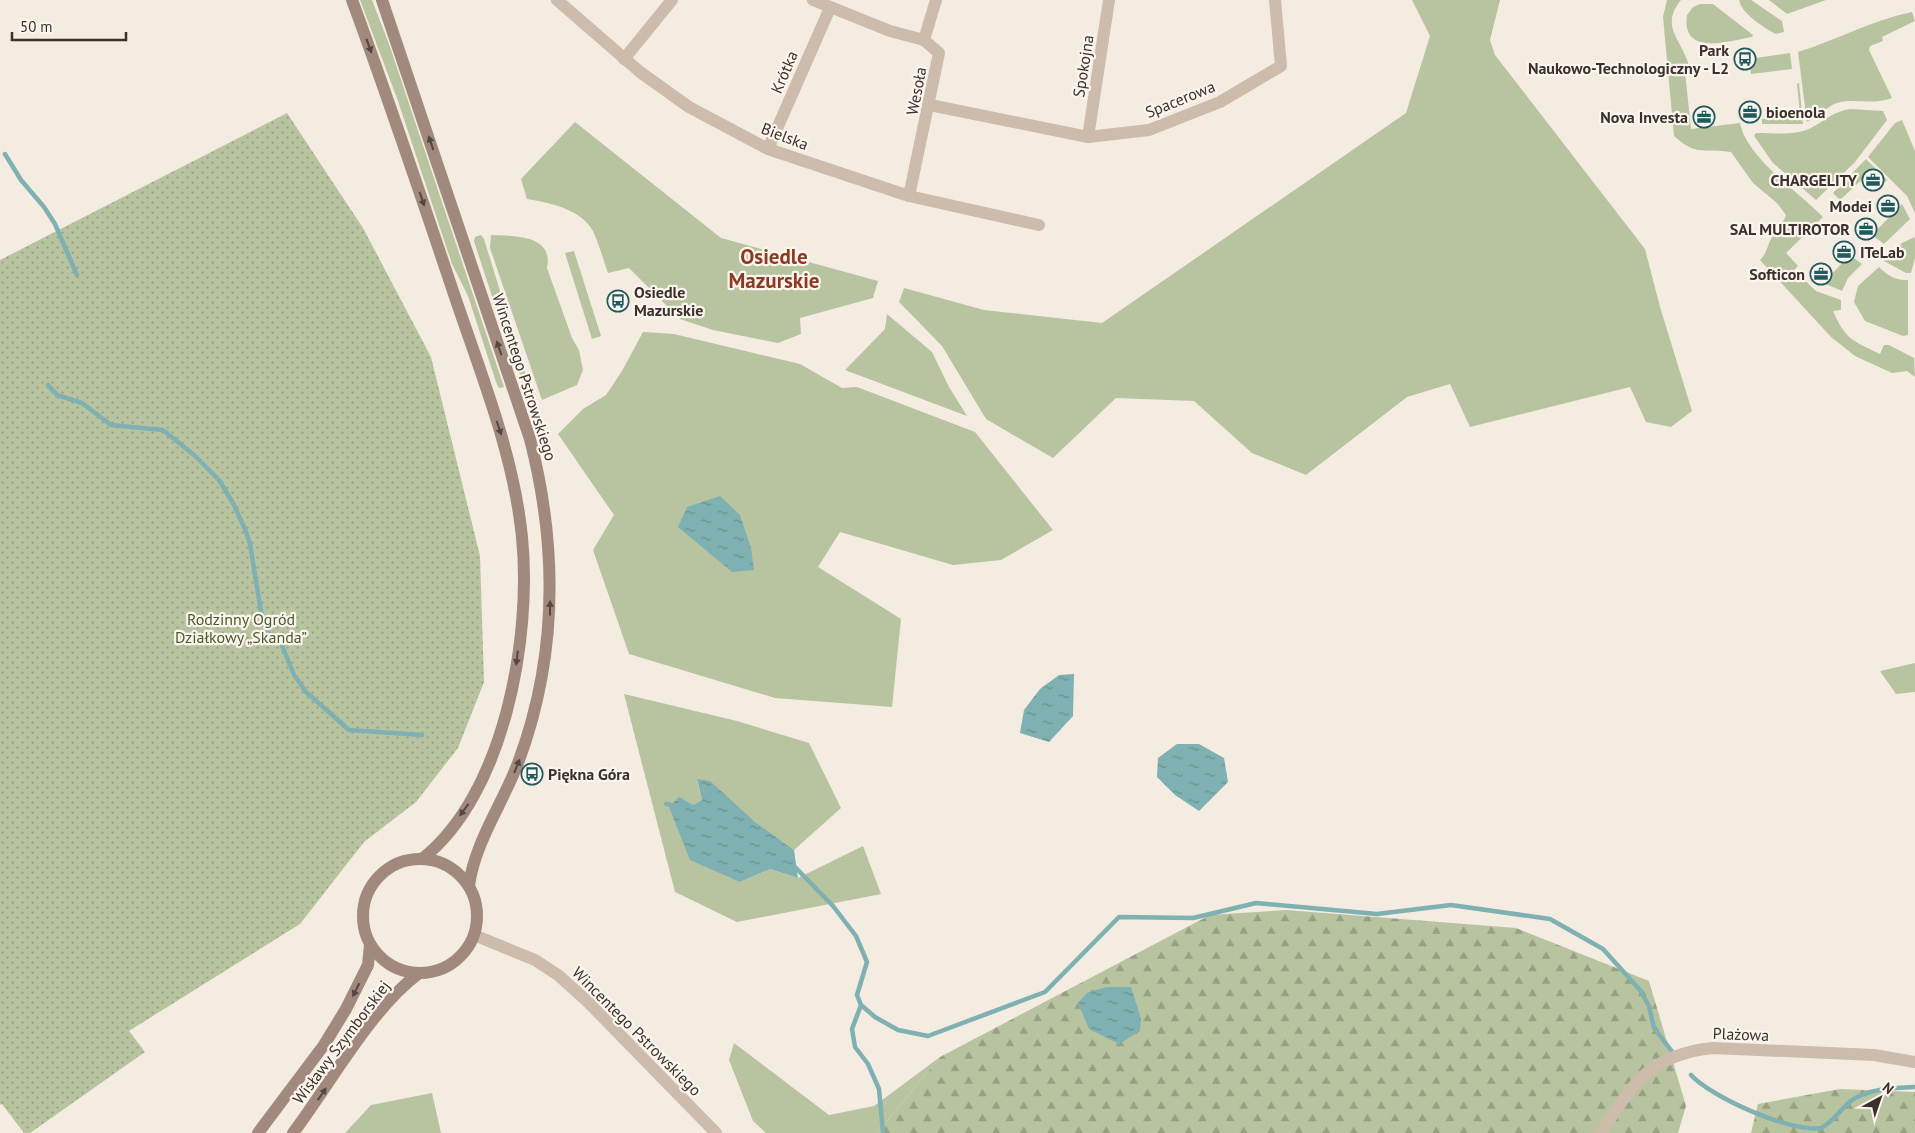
<svg xmlns="http://www.w3.org/2000/svg" width="1915" height="1133" font-family="'PT Sans',sans-serif">
<style>
.grass{fill:#b8c4a0}
.forest{fill:url(#forest-firs)}
.garden{fill:url(#garden-dots)}
.water{fill:url(#water-ripples)}
.lines{fill:none;stroke-linecap:round;stroke-linejoin:round}
.stream{stroke:#7fb0b2;stroke-width:4.5}
.minor{stroke:#cdbbac;stroke-width:12}
.tertiary{stroke:#cdbbac;stroke-width:12}
.secondary{stroke:#a18a7d;stroke-width:12}
.oneway{fill:#544640}
.labels{text-anchor:middle;stroke-width:4.5;stroke-linejoin:round;paint-order:stroke}
.poi-label{font-size:16px;font-weight:bold;fill:#3b302b;stroke:#fbf5ee;text-anchor:end}
.street-label{font-size:16px;fill:#3b302b;stroke:#fbf5ee}
.park-label{font-size:16px;fill:#4a5a2e;stroke:#fbf5ee}
.district-label{font-size:21px;font-weight:bold;fill:#8c3b22;stroke:#fbf5ee}
</style>
<defs>
<pattern id="forest-firs" width="22" height="20" patternUnits="userSpaceOnUse" patternTransform="scale(1.25)"><rect width="22" height="20" fill="#b8c4a0"/><path d="M5 1l3.5 6h-7zM16 11l3.5 6h-7z" fill="#97a083"/></pattern>
<pattern id="garden-dots" width="8" height="8" patternUnits="userSpaceOnUse" patternTransform="scale(1.25)"><rect width="8" height="8" fill="#b8c4a0"/><path d="M2 2h.1M6 6h.1" fill="none" stroke="#97a083" stroke-width="1.8" stroke-linecap="round"/></pattern>
<pattern id="water-ripples" width="26" height="14" patternUnits="userSpaceOnUse" patternTransform="scale(1.25)"><rect width="26" height="14" fill="#7fb0b2"/><path d="M2 4q2-2 4 0t4 0M15 11q2-2 4 0t4 0" fill="none" stroke="#699091"/></pattern>
</defs>
<rect width="100%" height="100%" fill="#f4ebe1"/>
<g class="grass">
<path d="M 360,0 L 372,0 L 389,44 L 504,387 L 499,388 L 496,382 L 468,296 L 452,264 L 398,101 Z"/>
<path d="M 1412,0 L 1500,0 L 1490,40 L 1495,55 L 1645,249 L 1660,307 L 1692,411 L 1671,427 L 1646,422 L 1630,387 L 1470,427 L 1450,384 L 1407,397 L 1306,475 L 1252,453 L 1194,401 L 1116,398 L 1053,458 L 986,419 L 942,346 L 899,302 L 904,288 L 984,310 L 1102,323 L 1406,113 L 1430,36 Z"/>
<path d="M 1667,0 L 1681,0 C 1657,29 1687,43 1690,72 L 1685,72 L 1691,129 L 1740,123 C 1746,157 1800,193 1823,217 L 1786,253 L 1798,266 L 1794,270 L 1816,291 L 1841,300 L 1841,310 L 1833,311 C 1845,339 1853,341 1880,354 L 1884,345 L 1889,345 L 1914,358 L 1915,377 L 1907,371 L 1892,373 L 1855,356 L 1831,337 L 1760,260 C 1767,253 1767,247 1771,239 C 1775,230 1783,225 1786,215 L 1777,203 L 1753,183 L 1731,152 C 1704,148 1697,157 1674,136 L 1663,17 Z"/>
<path d="M 1739,0 L 1751,0 L 1782,21 L 1784,32 L 1776,34 C 1764,28 1742,14 1739,0 Z"/>
<path d="M 1769,0 L 1826,0 L 1787,14 Z"/>
<path d="M 1700,4 L 1713,4 L 1753,35 L 1752,37 C 1729,41 1681,57 1687,15 L 1693,7 Z"/>
<path d="M 1912,12 L 1915,21 L 1882,37 L 1883,41 L 1870,46 L 1869,50 L 1892,98 C 1872,106 1851,97 1834,104 C 1825,109 1817,117 1807,122 L 1798,52 C 1837,40 1872,20 1912,12 Z"/>
<path d="M 1790,53 L 1792,69 L 1751,74 L 1749,59 Z"/>
<path d="M 1799,83 L 1803,124 L 1762,124 L 1762,119 L 1800,114 L 1797,84 Z"/>
<path d="M 1850,109 L 1883,111 L 1887,120 L 1855,162 L 1816,200 L 1773,163 L 1754,136 L 1756,133 C 1774,133 1795,136 1811,128 C 1828,119 1830,113 1850,109 Z"/>
<path d="M 1902,120 L 1915,151 L 1915,213 L 1907,196 L 1868,157 L 1895,123 Z"/>
<path d="M 575,122 L 721,238 L 878,281 L 873,298 L 800,318 L 801,334 L 778,343 L 713,330 L 680,319 L 629,268 L 608,273 C 603,259 599,244 593,231 C 581,209 550,203 527,199 L 521,179 Z"/>
<path d="M 1866,159 L 1887,180 L 1885,182 L 1872,170 L 1840,200 L 1833,193 Z"/>
<path d="M 1902,204 L 1910,219 L 1884,244 L 1872,235 Z"/>
<path d="M 481,235 L 484,239 L 532,395 L 514,364 L 474,241 L 475,237 Z"/>
<path d="M 491,235 C 513,236 554,234 547,268 L 572,338 L 579,350 L 583,370 L 577,385 L 542,400 L 490,248 Z"/>
<path d="M 1915,237 L 1915,258 L 1911,273 L 1906,273 L 1884,261 L 1902,243 Z"/>
<path d="M 574,251 L 601,336 L 592,339 L 565,253 Z"/>
<path d="M 1850,255 L 1862,264 L 1848,278 L 1842,291 L 1823,283 Z"/>
<path d="M 1879,267 C 1887,275 1896,281 1908,280 L 1908,335 L 1903,336 L 1865,321 L 1854,302 L 1858,286 Z"/>
<path d="M 887,314 L 932,352 L 949,387 L 967,416 L 845,370 L 885,329 Z"/>
<path d="M 643,332 L 674,334 L 800,364 L 842,388 L 857,387 L 975,432 L 1053,530 L 1001,560 L 953,565 L 840,532 L 818,567 L 901,619 L 892,707 L 775,698 L 629,654 L 593,550 L 614,515 L 558,434 L 583,409 L 606,395 L 622,371 Z"/>
<path d="M 1915,663 L 1915,692 L 1896,694 L 1880,671 Z"/>
<path d="M 624,694 L 737,721 L 809,743 L 841,808 L 794,850 L 697,780 L 702,800 L 693,805 L 740,882 L 770,869 L 798,878 L 863,846 L 881,894 L 737,922 L 675,892 Z"/>
<path d="M 734,1043 L 829,1115 L 874,1106 L 940,1057 L 877,1133 L 766,1133 L 753,1121 L 729,1060 Z"/>
<path d="M 432,1093 L 441,1133 L 345,1133 L 371,1105 Z"/>
</g>
<g class="forest">
<path d="M 1286,910 L 1516,928 L 1649,981 L 1686,1106 L 1678,1133 L 877,1133 L 940,1057 L 1210,915 Z"/>
<path d="M 1840,1089 L 1915,1092 L 1915,1133 L 1751,1133 L 1758,1104 Z"/>
</g>
<path class="garden" d="M 287,113 L 363,228 L 431,357 L 480,556 L 484,682 L 458,748 L 416,802 L 364,842 L 300,924 L 129,1031 L 145,1052 L 30,1133 L 24,1133 L 2,1104 L 0,1105 L 0,260 Z"/>
<g class="water">
<path d="M 720,496 L 740,515 L 751,548 L 754,570 L 732,572 L 678,527 L 687,507 Z"/>
<path d="M 1074,674 L 1073,716 L 1049,742 L 1020,733 L 1024,710 L 1040,689 L 1059,675 Z"/>
<path d="M 1177,744 L 1199,744 L 1224,758 L 1228,782 L 1199,811 L 1175,795 L 1157,777 L 1158,758 Z"/>
<path d="M 697,779 L 710,781 L 754,821 L 794,850 L 798,878 L 770,869 L 740,882 L 690,860 L 669,807 L 679,797 L 693,805 L 702,800 Z"/>
<path d="M 1107,987 L 1131,987 L 1141,1019 L 1140,1031 L 1119,1044 L 1089,1029 L 1078,1003 L 1088,992 Z"/>
</g>
<g class="lines">
<g class="stream">
<path d="M 5,154 L 21,180 L 44,207 L 55,224 L 77,275"/>
<path d="M 48,385 L 57,395 L 82,403 L 111,425 L 163,430 L 194,455 L 219,480 L 233,503 L 245,529 L 250,544 L 263,624 L 269,634 L 281,643 L 294,675 L 306,692 L 349,730 L 422,735"/>
<path d="M 666,804 L 671,805"/>
<path d="M 796,868 L 833,906 L 856,936 L 867,962 L 857,995 L 861,1005 L 875,1017 L 898,1030 L 928,1036 L 1045,992 L 1119,917 L 1193,918 L 1256,903 L 1377,914 L 1451,905 L 1550,919 L 1603,949 L 1640,990 L 1649,1006 L 1654,1028 L 1674,1054"/>
<path d="M 861,1005 L 852,1029 L 855,1047 L 868,1064 L 879,1089 L 883,1133"/>
<path d="M 1691,1075 C 1711,1097 1791,1133 1821,1128 C 1834,1122 1841,1108 1852,1100 C 1870,1088 1895,1088 1915,1087"/>
</g>
<g class="minor">
<path d="M 557,0 L 640,72 L 689,107 L 768,149 L 909,196 L 1039,225"/>
<path d="M 813,0 L 890,31 L 924,40"/>
<path d="M 624,59 L 672,0"/>
<path d="M 930,105 L 1088,137 L 1149,130 L 1220,102 L 1281,66 L 1275,0"/>
<path d="M 1088,137 L 1109,0"/>
<path d="M 768,149 L 830,8"/>
<path d="M 909,196 L 939,53 L 924,40 L 936,0"/>
<path d="M 1601,1133 C 1632,1084 1651,1054 1713,1048 L 1874,1055 L 1915,1062"/>
</g>
<path class="tertiary" d="M 474,935 L 535,960 L 558,975 L 587,1001 L 716,1133"/>
<g class="secondary">
<path d="M 352,0 C 389,100 423,202 457,303 C 483,379 514,457 522,537 C 532,636 505,794 422,859"/>
<path d="M 382,0 L 530,439 C 558,548 558,656 518,763 C 503,803 474,844 469,886"/>
<circle cx="420" cy="916" r="57"/>
<path d="M 258,1133 L 324,1045 L 346,1009 L 368,965 L 370,945"/>
<path d="M 293,1133 C 330,1084 370,1010 418,974"/>
</g>
</g>
<defs><path id="oneway-solid" d="M-6-.8H1V-3.2L6.5 0L1 3.2V.8H-6Z" transform="scale(1.25)"/></defs>
<g class="oneway">
<use href="#oneway-solid" transform="translate(369 46) rotate(70)"/>
<use href="#oneway-solid" transform="translate(431 143) rotate(-109)"/>
<use href="#oneway-solid" transform="translate(422 199) rotate(71)"/>
<use href="#oneway-solid" transform="translate(499 348) rotate(-109)"/>
<use href="#oneway-solid" transform="translate(499 428) rotate(72)"/>
<use href="#oneway-solid" transform="translate(550 608) rotate(-90)"/>
<use href="#oneway-solid" transform="translate(517 658) rotate(97)"/>
<use href="#oneway-solid" transform="translate(517 766) rotate(-68)"/>
<use href="#oneway-solid" transform="translate(464 810) rotate(126)"/>
<use href="#oneway-solid" transform="translate(356 990) rotate(117)"/>
<use href="#oneway-solid" transform="translate(322 1094) rotate(-55)"/>
</g>
<defs>
<g id="bus-ring" transform="scale(1.125)"><circle r="9.5" fill="#fbf5ee" stroke="#1f5a5e" stroke-width="1.5"/><path d="M-5-6H5V4H4V6H2V4H-2V6H-4V4H-5ZM-3.5-4V0h7V-4ZM-3.5 1.2v1.5H-2V1.2ZM2 1.2v1.5H3.5V1.2Z" fill="#1f5a5e"/></g>
<g id="office-ring" transform="scale(1.125)"><circle r="9.5" fill="#fbf5ee" stroke="#1f5a5e" stroke-width="1.5"/><path d="M-6-3h4V-5.5h4V-3h4V5H-6ZM-1-4.5V-3h2v-1.5ZM-6 0V1H6V0Z" fill="#1f5a5e"/></g>
</defs>
<g fill-rule="evenodd">
<use href="#bus-ring" x="1745" y="59"/>
<use href="#office-ring" x="1750" y="112"/>
<use href="#office-ring" x="1704" y="117"/>
<use href="#office-ring" x="1873" y="180"/>
<use href="#office-ring" x="1888" y="206"/>
<use href="#office-ring" x="1866" y="229"/>
<use href="#office-ring" x="1844" y="252"/>
<use href="#office-ring" x="1821" y="274"/>
<use href="#bus-ring" x="618" y="301"/>
<use href="#bus-ring" x="532" y="774"/>
</g>
<g class="labels">
<g class="poi-label">
<text x="1729" y="56">Park<tspan x="1729" dy="18">Naukowo-Technologiczny - L2</tspan></text>
<text x="1766" y="118" text-anchor="start">bioenola</text>
<text x="1688" y="123">Nova Investa</text>
<text x="1857" y="186">CHARGELITY</text>
<text x="1872" y="212">Modei</text>
<text x="1850" y="235">SAL MULTIROTOR</text>
<text x="1860" y="258" text-anchor="start">ITeLab</text>
<text x="1805" y="280">Softicon</text>
<text x="634" y="298" text-anchor="start">Osiedle<tspan x="634" dy="18">Mazurskie</tspan></text>
<text x="548" y="780" text-anchor="start">Piękna Góra</text>
</g>
<g class="street-label">
<text transform="translate(1083 66) rotate(-81)" y="6">Spokojna</text>
<text transform="translate(784 72) rotate(-67)" y="6">Krótka</text>
<text transform="translate(916 91) rotate(-79)" y="6">Wesoła</text>
<text transform="translate(1180 99) rotate(-22)" y="6">Spacerowa</text>
<text transform="translate(785 136) rotate(21)" y="6">Bielska</text>
<text transform="translate(525 377) rotate(72)" y="6">Wincentego Pstrowskiego</text>
<text transform="translate(637 1031) rotate(45)" y="6">Wincentego Pstrowskiego</text>
<text transform="translate(1741 1034) rotate(2)" y="6">Plażowa</text>
<text transform="translate(341 1042) rotate(-53)" y="6">Wisławy Szymborskiej</text>
</g>
<g class="park-label">
<text x="241" y="625">Rodzinny Ogród<tspan x="241" dy="18">Działkowy „Skanda”</tspan></text>
</g>
<g class="district-label">
<text x="774" y="264">Osiedle<tspan x="774" dy="24">Mazurskie</tspan></text>
</g>
</g>
<g transform="translate(1880 1098) rotate(40)" stroke="#fbf5ee" stroke-width="4" paint-order="stroke">
<path d="M0-4L9 19L0 12L-9 19Z" fill="#3b302b"/>
<text y="-8" font-size="14" font-weight="bold" text-anchor="middle" fill="#3b302b">N</text>
</g>
<path d="M12 32v8h114v-8" fill="none" stroke="#3b302b" stroke-width="2.5"/>
<text x="20" y="32" font-size="15" fill="#3b302b" stroke="#fbf5ee" stroke-width="4" paint-order="stroke">50 m</text>
</svg>
